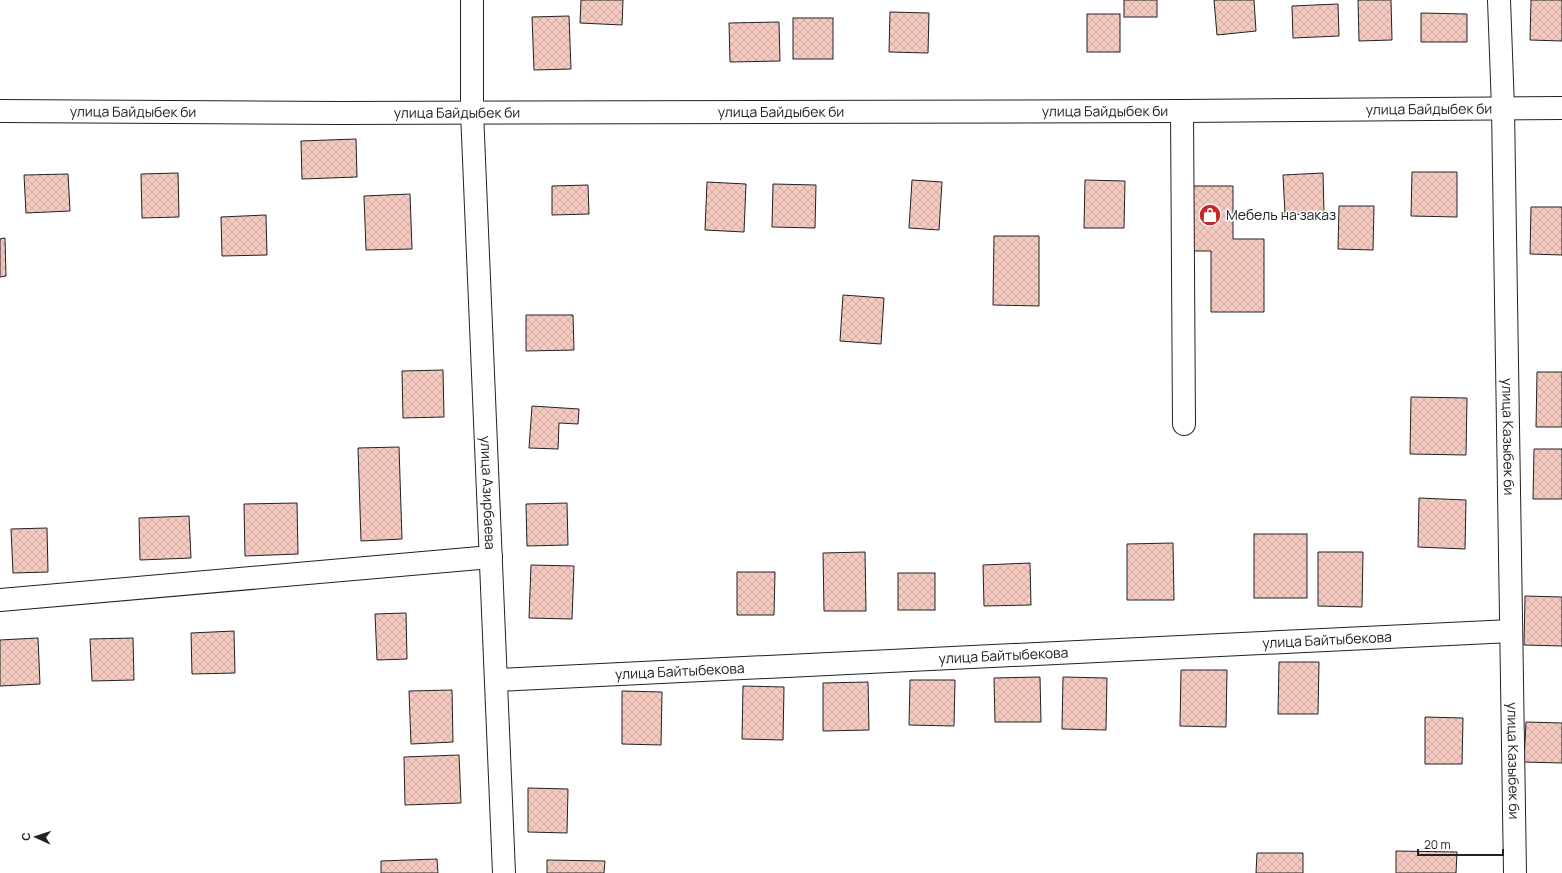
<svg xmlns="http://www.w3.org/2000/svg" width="1562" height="873" font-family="Manrope,sans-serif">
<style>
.building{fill:url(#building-cross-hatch);stroke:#222}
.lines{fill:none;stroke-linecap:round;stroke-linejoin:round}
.minor-casing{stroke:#222;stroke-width:24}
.major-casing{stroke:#222;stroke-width:24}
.minor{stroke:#fff;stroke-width:22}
.major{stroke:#fff;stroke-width:22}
.labels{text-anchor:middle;stroke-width:3;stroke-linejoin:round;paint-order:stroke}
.street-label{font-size:14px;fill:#222;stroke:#fff}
.poi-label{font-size:14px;fill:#222;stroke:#fff;text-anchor:start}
</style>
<defs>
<pattern id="building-cross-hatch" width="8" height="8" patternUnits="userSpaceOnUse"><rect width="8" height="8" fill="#f3c9c0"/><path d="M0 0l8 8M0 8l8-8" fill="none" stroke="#d0aca5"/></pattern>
</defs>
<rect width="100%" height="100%" fill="#fff"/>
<g class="building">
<path d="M 581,0 L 623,0 L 622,25 L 580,23 Z"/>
<rect x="1124" y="0" width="33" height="17"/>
<path d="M 1214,0 L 1254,0 L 1256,31 L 1217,35 Z"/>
<path d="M 1358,0 L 1391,0 L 1392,40 L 1359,41 Z"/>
<path d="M 1531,0 L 1562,0 L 1562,41 L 1530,40 Z"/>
<path d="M 1338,4 L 1339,36 L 1293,38 L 1292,6 Z"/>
<path d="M 890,12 L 929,13 L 928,53 L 889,52 Z"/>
<path d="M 1421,13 L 1467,14 L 1467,42 L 1421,42 Z"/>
<rect x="1087" y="14" width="33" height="38"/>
<path d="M 569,16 L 571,69 L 534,70 L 532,17 Z"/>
<rect x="793" y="18" width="40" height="41"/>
<path d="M 779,22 L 780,61 L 730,62 L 729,23 Z"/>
<path d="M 356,139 L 357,177 L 302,179 L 301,141 Z"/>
<path d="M 1412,172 L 1457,172 L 1457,217 L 1411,216 Z"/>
<path d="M 178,173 L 179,217 L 142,218 L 141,174 Z"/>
<path d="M 1323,173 L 1324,213 L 1285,215 L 1283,175 Z"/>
<path d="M 68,174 L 70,211 L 26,213 L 24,175 Z"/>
<path d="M 912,180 L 942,182 L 939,230 L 909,228 Z"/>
<path d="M 1085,180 L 1125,181 L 1124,228 L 1084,228 Z"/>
<path d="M 707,182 L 746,184 L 744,232 L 705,230 Z"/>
<path d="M 773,184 L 816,185 L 815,228 L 772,227 Z"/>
<path d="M 588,185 L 589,214 L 552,215 L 552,186 Z"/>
<path d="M 1192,186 L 1233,186 L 1233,239 L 1264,239 L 1264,312 L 1211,312 L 1211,251 L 1192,251 Z"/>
<path d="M 410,194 L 412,249 L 366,250 L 364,196 Z"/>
<path d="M 1339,206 L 1374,206 L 1373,250 L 1338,249 Z"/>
<path d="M 1531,207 L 1562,207 L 1562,255 L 1530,254 Z"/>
<path d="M 266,215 L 267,255 L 222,256 L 221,217 Z"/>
<path d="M 994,236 L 1039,236 L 1039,306 L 993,305 Z"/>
<path d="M 5,238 L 6,276 L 0,277 L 0,239 Z"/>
<path d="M 843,295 L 884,298 L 881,344 L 840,341 Z"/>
<path d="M 526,315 L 573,315 L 574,350 L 526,351 Z"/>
<path d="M 443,370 L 444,417 L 403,418 L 402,371 Z"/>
<path d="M 1537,372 L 1562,372 L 1562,427 L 1536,427 Z"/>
<path d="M 1411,397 L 1467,398 L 1466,455 L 1410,454 Z"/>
<path d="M 532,406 L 579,409 L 578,424 L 559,423 L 558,449 L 529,448 Z"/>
<path d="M 399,447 L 402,539 L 361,541 L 358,448 Z"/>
<path d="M 1534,449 L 1562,449 L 1562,499 L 1533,499 Z"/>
<path d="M 1419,498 L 1466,500 L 1465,549 L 1418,547 Z"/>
<path d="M 297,503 L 298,554 L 245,556 L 244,504 Z"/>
<path d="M 567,503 L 568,545 L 527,546 L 526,504 Z"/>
<path d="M 189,516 L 191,558 L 140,560 L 139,518 Z"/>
<path d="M 47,528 L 48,572 L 13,573 L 11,529 Z"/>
<rect x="1254" y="534" width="53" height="64"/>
<path d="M 1173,543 L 1174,600 L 1127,600 L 1127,544 Z"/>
<path d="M 865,552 L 866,611 L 824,611 L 823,553 Z"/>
<path d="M 1318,552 L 1363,552 L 1362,607 L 1318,606 Z"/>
<path d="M 1030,563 L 1031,605 L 984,606 L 983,565 Z"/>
<path d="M 531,565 L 574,566 L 572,619 L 529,618 Z"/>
<path d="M 737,572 L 775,572 L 774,615 L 737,615 Z"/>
<rect x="898" y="573" width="37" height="37"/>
<path d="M 1525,596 L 1562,597 L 1562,646 L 1524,645 Z"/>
<path d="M 406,613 L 407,659 L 377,660 L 375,614 Z"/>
<path d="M 234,631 L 235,673 L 192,674 L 191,633 Z"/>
<path d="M 38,638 L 40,684 L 0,686 L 0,640 Z"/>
<path d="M 133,638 L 134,680 L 92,681 L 90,639 Z"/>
<path d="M 1279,662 L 1319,662 L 1318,714 L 1278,714 Z"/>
<path d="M 1181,670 L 1227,670 L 1226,727 L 1180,726 Z"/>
<path d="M 1040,677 L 1041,722 L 995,722 L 994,678 Z"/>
<path d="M 1063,677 L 1107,678 L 1106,730 L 1062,729 Z"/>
<path d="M 910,680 L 955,680 L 954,726 L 909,725 Z"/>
<path d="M 868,682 L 869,730 L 823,731 L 823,683 Z"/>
<path d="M 743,686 L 784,687 L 783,740 L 742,739 Z"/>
<path d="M 452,690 L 453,742 L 411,744 L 409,691 Z"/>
<path d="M 622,691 L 662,692 L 661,745 L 622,744 Z"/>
<path d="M 1425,717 L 1463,718 L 1462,764 L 1425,764 Z"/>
<path d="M 1526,722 L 1562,723 L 1562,763 L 1524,762 Z"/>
<path d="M 459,755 L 461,803 L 405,805 L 404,757 Z"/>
<path d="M 528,788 L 568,789 L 567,833 L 528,832 Z"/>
<path d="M 1396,851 L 1457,852 L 1456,873 L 1396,873 Z"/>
<path d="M 1257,853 L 1303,853 L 1303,873 L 1256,873 Z"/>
<path d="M 437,859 L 438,873 L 381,873 L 381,861 Z"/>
<path d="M 547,860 L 605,861 L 604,873 L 547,873 Z"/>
</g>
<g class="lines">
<g class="minor-casing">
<g id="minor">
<path id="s1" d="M 1499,0 L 1503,108 L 1515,873"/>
<path id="s2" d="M 0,111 L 340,113 L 1182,111 L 1562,108"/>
<path d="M 1182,111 L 1184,424"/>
<path d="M 0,600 L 491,557"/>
<path id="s3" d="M 496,680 L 1511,631"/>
</g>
</g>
<g class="major-casing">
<g id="major">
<path id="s4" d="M 472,0 L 472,112 L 504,873"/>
</g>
</g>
<use href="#minor" class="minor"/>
<use href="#major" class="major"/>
</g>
<defs>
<g id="shop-disc" transform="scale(1.15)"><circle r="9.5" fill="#c62828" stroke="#fff"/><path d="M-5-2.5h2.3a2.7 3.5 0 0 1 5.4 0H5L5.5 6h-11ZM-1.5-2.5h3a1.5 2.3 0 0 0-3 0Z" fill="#fff"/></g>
</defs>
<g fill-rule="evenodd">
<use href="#shop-disc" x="1210" y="215"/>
</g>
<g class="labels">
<g class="street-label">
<text dy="5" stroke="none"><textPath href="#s2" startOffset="1429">улица Байдыбек би</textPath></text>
<text dy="5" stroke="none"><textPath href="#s2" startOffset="1105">улица Байдыбек би</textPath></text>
<text dy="5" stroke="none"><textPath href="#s2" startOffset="133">улица Байдыбек би</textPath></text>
<text dy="5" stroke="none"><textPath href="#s2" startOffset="781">улица Байдыбек би</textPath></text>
<text dy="5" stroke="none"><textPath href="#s2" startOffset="457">улица Байдыбек би</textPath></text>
<text dy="5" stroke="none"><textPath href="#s1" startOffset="437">улица Казыбек би</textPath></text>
<text dy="5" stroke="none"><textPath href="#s4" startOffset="493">улица Азирбаева</textPath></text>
<text dy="5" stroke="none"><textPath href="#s3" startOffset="832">улица Байтыбекова</textPath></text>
<text dy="5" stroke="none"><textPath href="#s3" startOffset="508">улица Байтыбекова</textPath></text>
<text dy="5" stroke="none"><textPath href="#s3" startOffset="184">улица Байтыбекова</textPath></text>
<text dy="5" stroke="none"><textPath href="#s1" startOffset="761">улица Казыбек би</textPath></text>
</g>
<g class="poi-label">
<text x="1226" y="220">Мебель на заказ</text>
</g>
</g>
<g transform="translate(36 837) rotate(273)" stroke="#ffffff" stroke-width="3" paint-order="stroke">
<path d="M0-3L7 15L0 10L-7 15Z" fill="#222222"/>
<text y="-6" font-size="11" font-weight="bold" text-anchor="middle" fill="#222222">С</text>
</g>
<path d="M1418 849v6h85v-6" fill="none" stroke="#222222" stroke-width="2"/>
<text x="1424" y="849" font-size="12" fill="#222222" stroke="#ffffff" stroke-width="3" paint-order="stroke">20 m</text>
</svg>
